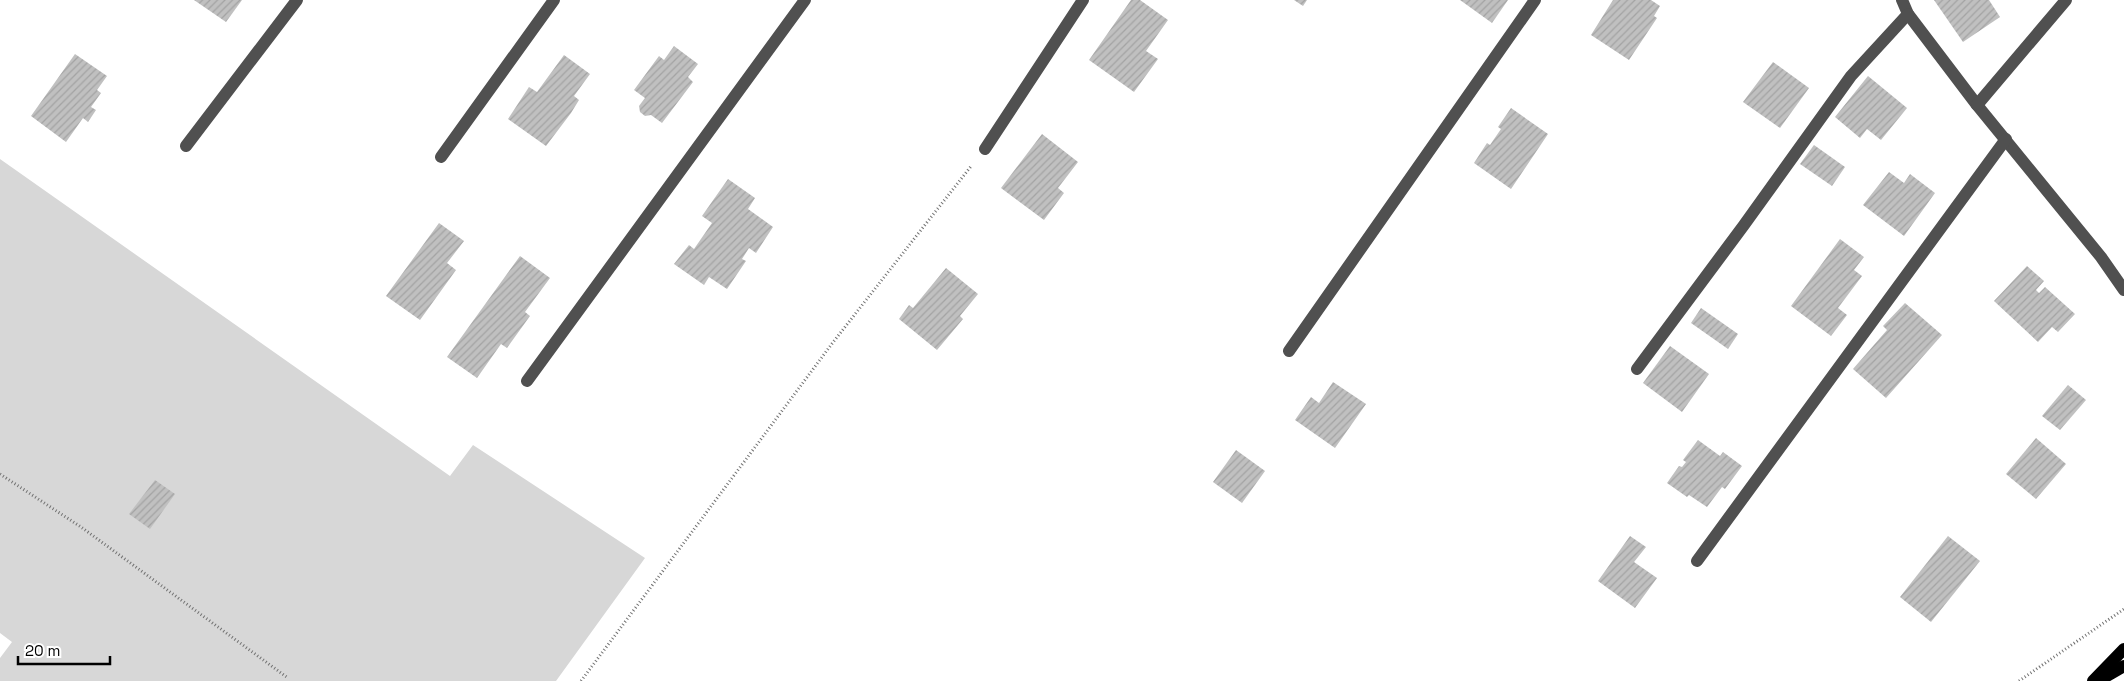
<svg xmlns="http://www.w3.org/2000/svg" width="2124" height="681" font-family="'Space Grotesk',sans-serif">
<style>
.green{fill:#d7d7d7}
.building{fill:url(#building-hatch)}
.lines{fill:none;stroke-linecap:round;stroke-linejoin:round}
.path{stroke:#727272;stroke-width:3;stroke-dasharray:1 2.5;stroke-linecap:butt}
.minor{stroke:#505050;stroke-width:12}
.major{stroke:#000;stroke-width:12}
</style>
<defs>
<pattern id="building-hatch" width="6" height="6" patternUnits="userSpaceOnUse" patternTransform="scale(1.25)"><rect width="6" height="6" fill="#c0c0c0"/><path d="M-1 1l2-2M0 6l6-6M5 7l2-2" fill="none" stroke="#a3a3a3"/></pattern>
</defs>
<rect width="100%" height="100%" fill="#fff"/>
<path class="green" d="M 0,159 L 450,476 L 473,445 L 645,558 L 556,681 L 0,681 L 0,658 L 12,642 L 0,633 Z"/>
<g class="building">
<path d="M 194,0 L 242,0 L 226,22 Z"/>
<path d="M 1131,0 L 1140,0 L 1168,20 L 1146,51 L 1158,59 L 1134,92 L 1089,60 Z"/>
<path d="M 1294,0 L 1307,0 L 1303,6 Z"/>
<path d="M 1460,0 L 1508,0 L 1492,23 Z"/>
<path d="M 1613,0 L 1651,0 L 1660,6 L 1654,16 L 1657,18 L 1629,60 L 1591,35 Z"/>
<path d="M 1934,0 L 1989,0 L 2000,17 L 1963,42 Z"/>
<path d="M 674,46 L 698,64 L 688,77 L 693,82 L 662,123 L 651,115 L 645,116 L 640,112 L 639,106 L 645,98 L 634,90 L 659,56 L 664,60 Z"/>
<path d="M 75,54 L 107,76 L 97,90 L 101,93 L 91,107 L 96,110 L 88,122 L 83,118 L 66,142 L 31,116 Z"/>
<path d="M 564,55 L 590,74 L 574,96 L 579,100 L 571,113 L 546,146 L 508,119 L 529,87 L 537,92 Z"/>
<path d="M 1773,62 L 1809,88 L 1780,128 L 1743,102 Z"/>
<path d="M 1868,76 L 1907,108 L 1881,140 L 1867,129 L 1860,138 L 1835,117 Z"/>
<path d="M 1511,108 L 1548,134 L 1511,189 L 1474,163 L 1487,143 L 1490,145 L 1501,129 L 1498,127 Z"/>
<path d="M 1042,134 L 1078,162 L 1058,188 L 1064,193 L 1044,220 L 1001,188 Z"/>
<path d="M 1814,145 L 1845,167 L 1832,186 L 1800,164 Z"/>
<path d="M 1889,172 L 1904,183 L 1910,174 L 1935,193 L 1904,236 L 1863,205 Z"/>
<path d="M 728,179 L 755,198 L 748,209 L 773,227 L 756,253 L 749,248 L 742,259 L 746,261 L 727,289 L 709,277 L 704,285 L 674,264 L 689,245 L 694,249 L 712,223 L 702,216 Z"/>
<path d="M 439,223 L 464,241 L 447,263 L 456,270 L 420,320 L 386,296 Z"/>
<path d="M 1840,239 L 1864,257 L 1854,270 L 1862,276 L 1838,308 L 1847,315 L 1831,336 L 1791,306 Z"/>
<path d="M 520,256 L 550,278 L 525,312 L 530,316 L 507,348 L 501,344 L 477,378 L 447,357 Z"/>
<path d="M 2027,266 L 2044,281 L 2036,290 L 2039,293 L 2045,287 L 2075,314 L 2058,332 L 2052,327 L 2038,342 L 1994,301 Z"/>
<path d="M 946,268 L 978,294 L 960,316 L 963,319 L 937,350 L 899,319 L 909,305 L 913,308 Z"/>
<path d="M 1905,303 L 1942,335 L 1886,398 L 1853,369 L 1887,330 L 1883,326 Z"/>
<path d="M 1701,308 L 1738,334 L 1728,349 L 1691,323 Z"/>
<path d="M 1670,346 L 1709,374 L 1682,412 L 1643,383 Z"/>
<path d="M 1333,382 L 1366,404 L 1335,448 L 1295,420 L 1311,397 L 1319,403 Z"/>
<path d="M 2068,385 L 2086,400 L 2060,430 L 2042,416 Z"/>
<path d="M 2036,438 L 2066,464 L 2036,499 L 2006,474 Z"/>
<path d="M 1698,440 L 1720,456 L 1723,452 L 1742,466 L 1725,489 L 1722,487 L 1707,507 L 1689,495 L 1687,497 L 1667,483 L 1679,466 L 1682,467 L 1686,462 L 1683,460 Z"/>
<path d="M 1236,450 L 1265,471 L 1242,503 L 1213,482 Z"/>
<path d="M 155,480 L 175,494 L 150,529 L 129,514 Z"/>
<path d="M 1630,536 L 1646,547 L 1634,562 L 1657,578 L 1635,608 L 1598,581 Z"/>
<path d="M 1948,536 L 1980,561 L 1931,622 L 1900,597 Z"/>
</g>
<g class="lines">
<g class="path">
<path d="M 0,474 L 81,527 L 288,678"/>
<path d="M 581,681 L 834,341 L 972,165"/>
<path d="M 2019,681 L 2124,609"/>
</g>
<g class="minor">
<path d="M 1902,0 L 1908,14 L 1977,105 L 2101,257 L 2124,290"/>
<path d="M 1977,105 L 2066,0"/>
<path d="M 186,146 L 297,0"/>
<path d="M 985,149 L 1083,0"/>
<path d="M 441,157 L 554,0"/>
<path d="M 1289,351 L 1535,0"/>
<path d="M 1637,369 L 1744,225 L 1851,76 L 1908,14"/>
<path d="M 527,381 L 805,0"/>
<path d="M 1697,561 L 2006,139"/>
</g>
<g class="major">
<path d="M 2100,680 L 2124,666"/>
<path d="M 2093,681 L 2124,649"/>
</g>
</g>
<path d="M18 656v8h92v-8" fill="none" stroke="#000000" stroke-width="2.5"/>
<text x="25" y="656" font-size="15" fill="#000000" stroke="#ffffff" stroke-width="4" paint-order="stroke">20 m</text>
</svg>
